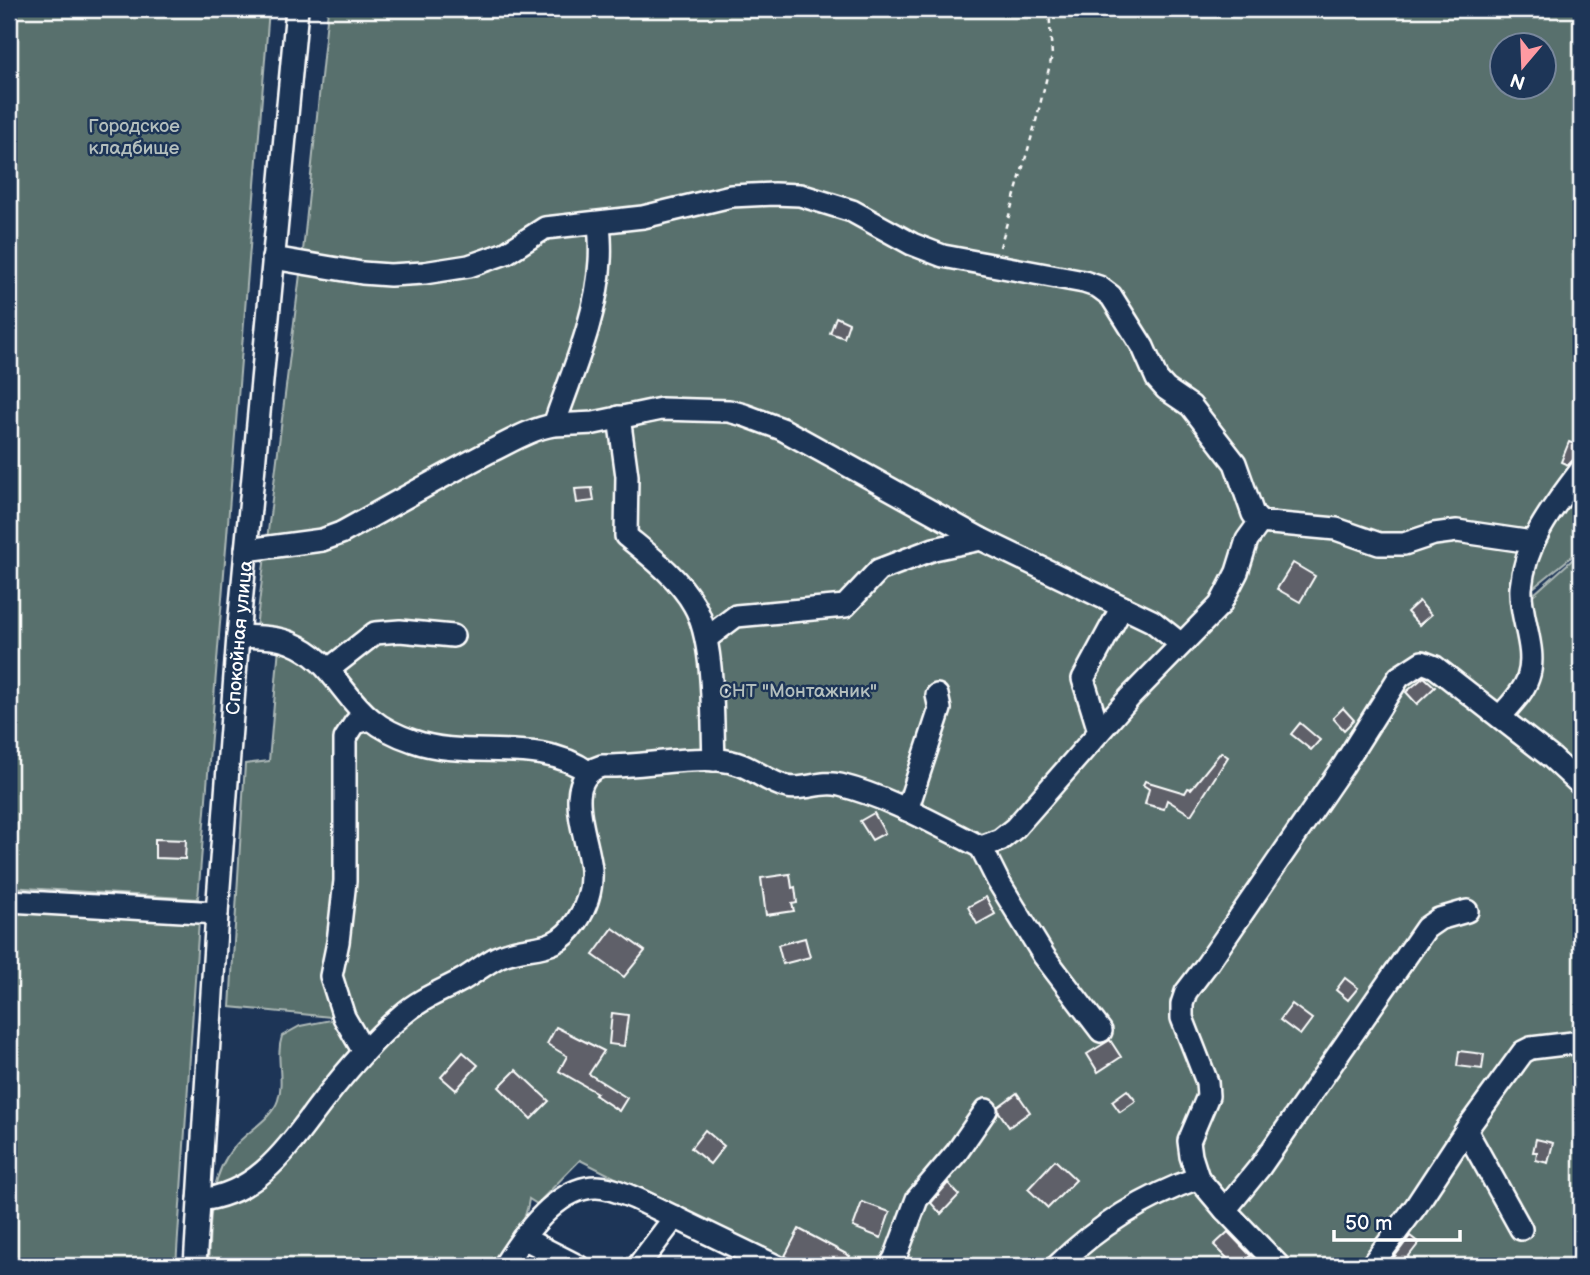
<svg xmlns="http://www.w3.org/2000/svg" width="1590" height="1275" font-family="'Balsamiq Sans',sans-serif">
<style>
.green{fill:#59706d;stroke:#acb8b6;stroke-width:2;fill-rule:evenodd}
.building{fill:#5f6069;stroke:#fff;stroke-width:2}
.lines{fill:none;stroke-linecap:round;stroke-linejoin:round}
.minor-casing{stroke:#fff;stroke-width:26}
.path{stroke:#fff;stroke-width:2.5;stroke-dasharray:5 5;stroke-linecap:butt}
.minor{stroke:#1d3557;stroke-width:21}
.labels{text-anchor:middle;stroke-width:5;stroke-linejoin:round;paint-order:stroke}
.park-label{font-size:19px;fill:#b4bfbd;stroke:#1d3557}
.street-label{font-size:19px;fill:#fff;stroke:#1d3557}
</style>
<rect width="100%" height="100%" fill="#1d3557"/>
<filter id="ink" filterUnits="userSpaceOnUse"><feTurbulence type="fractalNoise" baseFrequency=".0143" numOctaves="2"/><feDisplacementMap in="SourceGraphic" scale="14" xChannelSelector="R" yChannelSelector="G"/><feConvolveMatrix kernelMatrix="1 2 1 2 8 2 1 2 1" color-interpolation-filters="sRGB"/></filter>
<g filter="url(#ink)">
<g class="green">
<path d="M 9,9 L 269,9 L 198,899 L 9,887 Z"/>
<path d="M 328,9 L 1581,9 L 1581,549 L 1533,588 L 1534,594 L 1581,552 L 1581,1266 L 790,1266 L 580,1160 L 537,1204 L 529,1199 C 526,1225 508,1245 493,1266 L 208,1266 C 211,1227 207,1178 234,1147 C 246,1132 272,1119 278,1100 C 285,1079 275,1058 282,1036 L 300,1026 L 341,1018 L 230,1007 L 245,764 L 269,761 L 280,635 L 256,628 L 304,242 ZM 1502,46 L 1544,46 L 1544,88 L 1502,88 Z"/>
<path d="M 9,907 L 199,920 L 176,1266 L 9,1266 Z"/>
</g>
<g class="building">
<path d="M 836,317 L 849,323 L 844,338 L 830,333 Z"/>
<path d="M 1569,442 L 1581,447 L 1581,457 L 1575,458 L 1568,465 L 1561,462 Z"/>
<path d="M 592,488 L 594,501 L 577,503 L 575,489 Z"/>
<path d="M 1293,563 L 1315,576 L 1300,602 L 1277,589 Z"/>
<path d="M 1419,601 L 1431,615 L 1419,625 L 1407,612 Z"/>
<path d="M 1424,677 L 1435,687 L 1417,704 L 1406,692 Z"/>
<path d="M 1343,708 L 1354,720 L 1344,730 L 1333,718 Z"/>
<path d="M 1300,723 L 1320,740 L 1311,750 L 1291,734 Z"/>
<path d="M 1221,752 L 1228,757 L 1191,815 L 1167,800 L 1164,809 L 1145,804 L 1149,789 L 1143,785 L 1145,781 L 1185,793 L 1188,788 L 1191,789 Z"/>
<path d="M 874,813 L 885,833 L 872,840 L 860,821 Z"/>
<path d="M 155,839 L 186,840 L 185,859 L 155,858 Z"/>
<path d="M 790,874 L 792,888 L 795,887 L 797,903 L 792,904 L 794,911 L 766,915 L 761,878 Z"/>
<path d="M 986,897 L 995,914 L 977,924 L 968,907 Z"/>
<path d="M 613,928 L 645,951 L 624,977 L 593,955 Z"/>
<path d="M 805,938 L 810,957 L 783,964 L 778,945 Z"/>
<path d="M 1345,978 L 1358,988 L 1348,1000 L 1336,990 Z"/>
<path d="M 1292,1004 L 1312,1019 L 1300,1035 L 1280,1020 Z"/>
<path d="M 612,1013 L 628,1015 L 624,1046 L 609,1044 Z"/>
<path d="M 556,1027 L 604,1051 L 589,1074 L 627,1098 L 619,1111 L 595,1095 L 597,1093 L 559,1071 L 567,1056 L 547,1044 Z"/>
<path d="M 1110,1040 L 1121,1057 L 1098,1072 L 1087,1054 Z"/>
<path d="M 1459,1051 L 1484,1054 L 1482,1069 L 1457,1066 Z"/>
<path d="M 463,1052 L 478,1065 L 456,1090 L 441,1077 Z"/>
<path d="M 516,1070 L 549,1101 L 531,1119 L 499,1087 Z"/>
<path d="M 1127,1090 L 1136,1101 L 1120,1112 L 1112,1101 Z"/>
<path d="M 1017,1093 L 1030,1112 L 1009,1127 L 999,1112 L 998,1107 Z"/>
<path d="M 705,1130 L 724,1146 L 710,1164 L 691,1148 Z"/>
<path d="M 1536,1139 L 1553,1143 L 1548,1163 L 1536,1160 L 1537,1152 L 1533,1152 Z"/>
<path d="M 1055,1160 L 1076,1180 L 1048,1208 L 1028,1189 Z"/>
<path d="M 948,1183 L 959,1195 L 941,1214 L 931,1203 Z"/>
<path d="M 862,1202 L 890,1212 L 881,1238 L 853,1227 Z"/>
<path d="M 799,1229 L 850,1256 L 845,1266 L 805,1266 L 785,1256 Z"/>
<path d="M 1228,1232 L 1251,1256 L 1240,1266 L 1235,1266 L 1214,1245 Z"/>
<path d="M 1410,1236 L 1419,1243 L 1401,1266 L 1394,1266 L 1390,1263 Z"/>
</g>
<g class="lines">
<g class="minor-casing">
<g id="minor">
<path d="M 273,258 L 362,273 L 390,275 L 424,273 L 469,266 L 506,253 L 545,228 L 643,217 L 731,196 L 774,194 L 800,195 L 852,211 L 912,244 L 943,256 L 1084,282 L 1099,287 L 1111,296 L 1143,347 L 1157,379 L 1166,389 L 1191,406 L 1235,463 L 1253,514 L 1260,522 L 1336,529 L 1379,544 L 1404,544 L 1434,534 L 1457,531 L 1532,542"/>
<path d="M 619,417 L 627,476 L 626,536 C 650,556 678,577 694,605 C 715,641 712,717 714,760"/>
<path d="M 554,425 L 594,423 L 661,409 L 729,411 L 744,415 L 782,429 L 981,539 L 1152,621 L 1181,644"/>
<path d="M 246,550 L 322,540 L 341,533 C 390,506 439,478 489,452 C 510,442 530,429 554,425 C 572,373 597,317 600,261 C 601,248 600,235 599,223"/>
<path d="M 238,636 C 256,637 275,636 291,643 C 331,659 340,694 371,719 C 383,729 398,736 413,741 C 467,761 540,736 588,772"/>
<path d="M 707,638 L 736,616 L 845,606 L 879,570 L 934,549 L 981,539"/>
<path d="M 329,669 L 375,633 L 400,631 L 453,636"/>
<path d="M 1500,717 C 1510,705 1523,693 1528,678 C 1538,649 1519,617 1521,588 C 1525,541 1554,506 1581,470"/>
<path d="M 1099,731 L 1083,679 L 1122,607"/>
<path d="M 907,810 L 940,709 L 937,695"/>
<path d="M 981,847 L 998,881 L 1044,956 L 1101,1031"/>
<path d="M 9,901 L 217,913"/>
<path d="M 364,1052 L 344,1017 L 331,976 L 338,942 L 345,881 L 345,739 L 355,723 L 370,719"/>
<path d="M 1466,1130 L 1521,1229"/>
<path d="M 1198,1178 L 1191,1156 L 1189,1141 L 1208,1096 L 1207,1082 L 1182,1018 L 1182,1004 L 1186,992 L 1208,963 L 1343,766 L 1399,677 L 1422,662 L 1435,667 L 1552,758 L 1581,785"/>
<path d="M 199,1200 C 260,1194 289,1145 323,1101 C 347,1070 373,1040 402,1015 C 420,999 442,991 462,980 C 474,973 486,963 498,957 C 530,942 553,957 577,921 C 587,906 592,888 591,870 C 589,839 559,779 602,766 C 641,767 680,757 719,760 C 749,762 763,781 787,787 C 805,791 821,780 840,785 C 889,797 935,824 981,847 L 1000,840 L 1015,828 L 1130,697 L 1220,605 L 1237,572 L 1247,540 L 1260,522"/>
<path d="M 1225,1210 L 1260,1167 L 1426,928 L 1439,919 L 1467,911"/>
<path d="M 523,1238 L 578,1266"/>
<path id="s1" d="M 195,1266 L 217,913 L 238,636 L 297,9"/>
<path d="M 504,1266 C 522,1237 557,1187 596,1187 C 610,1187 624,1194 637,1199 L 776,1266"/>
<path d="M 638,1266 L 675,1217"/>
<path d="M 890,1266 L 895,1258 L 917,1199 L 957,1152 L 986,1110"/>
<path d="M 1057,1266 C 1098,1226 1144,1197 1198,1178 L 1225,1210 L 1279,1266"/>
<path d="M 1371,1266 L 1416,1206 L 1466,1130 L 1523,1052 L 1531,1048 L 1581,1042"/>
</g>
</g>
<path class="path" d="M 1000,247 L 1035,125 L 1052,56 L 1049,9"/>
<use href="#minor" class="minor"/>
</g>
</g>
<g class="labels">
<g class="park-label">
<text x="134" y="132">Городское<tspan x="134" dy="22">кладбище</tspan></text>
<text x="798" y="697">СНТ "Монтажник"</text>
</g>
<g class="street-label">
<text dy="7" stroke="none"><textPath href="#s1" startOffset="630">Спокойная улица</textPath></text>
</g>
</g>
<rect width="1590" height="1275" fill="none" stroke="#1d3557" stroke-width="35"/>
<rect x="18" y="18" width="1555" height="1240" fill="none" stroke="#fff" stroke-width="2.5" filter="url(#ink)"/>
<g transform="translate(1523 66) rotate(199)"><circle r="33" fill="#1d3557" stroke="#77869a" stroke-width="2"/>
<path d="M0-5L12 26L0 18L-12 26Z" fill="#ff9aa2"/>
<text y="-10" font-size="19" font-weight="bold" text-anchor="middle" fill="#ffffff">N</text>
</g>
<path d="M1334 1230v10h126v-10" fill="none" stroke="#ffffff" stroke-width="3.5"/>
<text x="1345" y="1230" font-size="21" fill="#ffffff" stroke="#1d3557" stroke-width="5" paint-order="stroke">50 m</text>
</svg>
